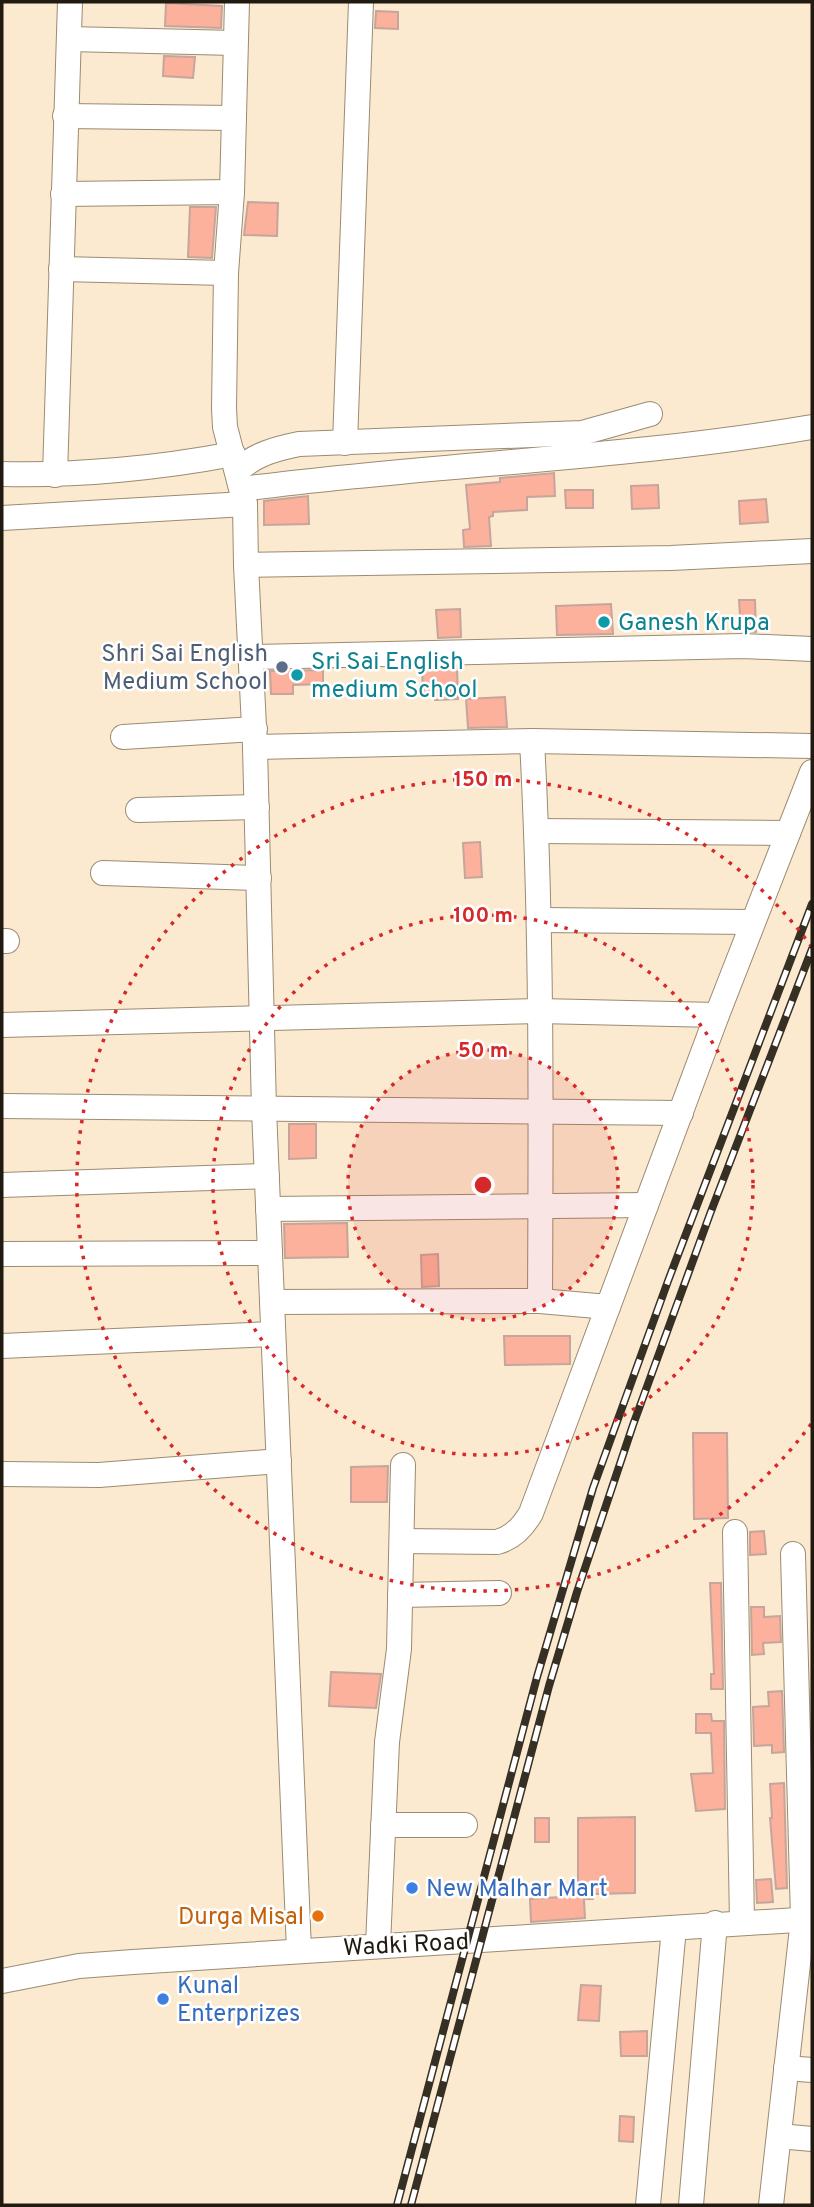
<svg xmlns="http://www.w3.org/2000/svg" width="814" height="2207" font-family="Overpass,sans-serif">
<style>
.building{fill:#fbb19c;stroke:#c5a59c;stroke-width:2}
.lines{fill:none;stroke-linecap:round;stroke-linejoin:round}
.minor-casing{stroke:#9b8b72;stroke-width:26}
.minor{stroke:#fff;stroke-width:24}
.rail-casing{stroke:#362f23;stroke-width:8}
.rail{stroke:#fff;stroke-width:5;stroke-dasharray:16;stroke-linecap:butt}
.ring{fill:none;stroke:#d62828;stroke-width:3.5;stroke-dasharray:3.5 7}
.culture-dot{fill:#0f9aa8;stroke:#fff;stroke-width:2.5}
.service-dot{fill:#5c6f8a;stroke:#fff;stroke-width:2.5}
.shop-dot{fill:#3f7fe0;stroke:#fff;stroke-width:2.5}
.food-dot{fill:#e8710a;stroke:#fff;stroke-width:2.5}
.labels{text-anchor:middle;stroke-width:5;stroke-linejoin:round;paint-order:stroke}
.culture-label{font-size:24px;fill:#0d838f;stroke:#fff;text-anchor:start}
.service-label{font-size:24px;fill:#4e5e75;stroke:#fff;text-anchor:end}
.shop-label{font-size:24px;fill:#366cbe;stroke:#fff;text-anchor:start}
.food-label{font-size:24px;fill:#c56008;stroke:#fff;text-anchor:end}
.street-label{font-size:24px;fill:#201a10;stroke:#fff}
.centre{fill:#d62828;stroke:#fff;stroke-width:3.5}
.ring-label{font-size:21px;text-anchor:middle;font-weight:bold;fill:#d62828;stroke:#fff;stroke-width:5;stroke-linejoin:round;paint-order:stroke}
</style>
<rect width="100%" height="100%" fill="#fbeacf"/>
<g class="building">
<path d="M 166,3 L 222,6 L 221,28 L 165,26 Z"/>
<path d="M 376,11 L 398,12 L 398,29 L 375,28 Z"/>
<path d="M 164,56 L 195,57 L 193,78 L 163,76 Z"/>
<path d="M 248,202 L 278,203 L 277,236 L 244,235 Z"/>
<path d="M 190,207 L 216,207 L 212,258 L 188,257 Z"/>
<path d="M 554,473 L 555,496 L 527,497 L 527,510 L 493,512 L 493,516 L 489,517 L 491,546 L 464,547 L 463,530 L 470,529 L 466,485 L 500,482 L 500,478 Z"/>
<path d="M 658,485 L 659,508 L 632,509 L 631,486 Z"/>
<path d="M 565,490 L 593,490 L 593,508 L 566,508 Z"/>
<path d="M 308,496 L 309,524 L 264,525 L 264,501 Z"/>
<path d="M 766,499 L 768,522 L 740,524 L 739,501 Z"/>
<path d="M 739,600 L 755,600 L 756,632 L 741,631 Z"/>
<path d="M 611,604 L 613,634 L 557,635 L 556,606 Z"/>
<path d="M 460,609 L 461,637 L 438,638 L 436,610 Z"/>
<path d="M 457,667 L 458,699 L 435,700 L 435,695 L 423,696 L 422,668 Z"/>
<path d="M 323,670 L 323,684 L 293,685 L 293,694 L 271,694 L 270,671 Z"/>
<path d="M 505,697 L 507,727 L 468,728 L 466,699 Z"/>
<path d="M 480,842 L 482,877 L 465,878 L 463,843 Z"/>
<path d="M 289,1124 L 316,1124 L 316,1158 L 289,1159 Z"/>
<path d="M 347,1223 L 348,1257 L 285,1258 L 284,1224 Z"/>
<path d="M 438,1254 L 439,1286 L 422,1287 L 421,1255 Z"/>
<path d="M 504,1336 L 570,1336 L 570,1364 L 505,1365 Z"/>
<path d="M 693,1433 L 727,1433 L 728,1518 L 694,1519 Z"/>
<path d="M 388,1466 L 387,1502 L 351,1502 L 351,1467 Z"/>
<path d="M 764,1531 L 766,1554 L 750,1555 L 750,1532 Z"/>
<path d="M 710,1583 L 721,1583 L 723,1689 L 711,1689 L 711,1674 L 714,1674 Z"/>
<path d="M 751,1607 L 764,1607 L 764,1617 L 780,1616 L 781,1642 L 763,1643 L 764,1654 L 752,1655 Z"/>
<path d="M 331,1672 L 381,1674 L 376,1708 L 329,1706 Z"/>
<path d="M 782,1691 L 784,1752 L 772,1753 L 772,1745 L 754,1746 L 753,1707 L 769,1706 L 768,1692 Z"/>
<path d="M 696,1714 L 711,1714 L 712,1721 L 724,1721 L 725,1809 L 696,1811 L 691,1774 L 713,1773 L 711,1733 L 696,1733 Z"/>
<path d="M 784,1783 L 787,1888 L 776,1889 L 770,1818 L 772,1818 L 770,1784 Z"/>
<path d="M 635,1817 L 635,1893 L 593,1894 L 593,1899 L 584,1899 L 585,1918 L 531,1922 L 530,1899 L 561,1897 L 561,1888 L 578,1887 L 578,1818 Z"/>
<rect x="535" y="1818" width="14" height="24"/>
<path d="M 771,1879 L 773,1902 L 757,1903 L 756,1880 Z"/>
<path d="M 581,1985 L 601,1986 L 599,2021 L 578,2020 Z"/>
<path d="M 647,2031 L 647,2056 L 621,2056 L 620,2032 Z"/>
<path d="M 620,2116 L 634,2117 L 633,2142 L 619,2141 Z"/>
</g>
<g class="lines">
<g class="minor-casing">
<g id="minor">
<path d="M 237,2 L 232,192 L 226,273 L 224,408 L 225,427 L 245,504 L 246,565 L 255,747 L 264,1109 L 299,1950"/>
<path d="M 69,39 L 235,43"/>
<path d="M 65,116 L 234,118"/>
<path d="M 63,194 L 232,192"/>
<path d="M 61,269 L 226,273"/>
<path d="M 345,443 L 361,2"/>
<path d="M 238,470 C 256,454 275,449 299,444 L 582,433 L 650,414"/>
<path d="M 2,474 C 76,476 160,468 233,454"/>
<path d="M 55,475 L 70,2"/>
<path d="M 242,489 C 432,464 624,459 812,427"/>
<path d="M 2,518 L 245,504"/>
<path d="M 246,565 L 671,558 L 812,551"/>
<path d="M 252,657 L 743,646 L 812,649"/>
<path d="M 123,737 L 255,729"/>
<path d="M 532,741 C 542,927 541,1114 540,1301"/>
<path d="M 255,747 L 532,741 L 812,746"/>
<path d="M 138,810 L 257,807"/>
<path d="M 537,831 L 788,833"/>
<path d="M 103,873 L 259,878"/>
<path d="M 539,920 L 752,922"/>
<path d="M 2,941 L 7,941"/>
<path d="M 2,1025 L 539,1011 L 717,1015"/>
<path d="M 2,1106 L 681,1113"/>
<path d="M 2,1185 L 267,1176"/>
<path d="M 268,1209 L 646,1205"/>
<path d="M 2,1254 L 270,1253"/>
<path d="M 272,1302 L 540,1301 L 608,1307"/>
<path d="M 2,1346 L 273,1334"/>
<path d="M 2,1474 L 99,1475 L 279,1461"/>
<path d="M 735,1532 L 742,1922"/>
<path d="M 402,1541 L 497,1542 C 513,1538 523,1527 531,1513 L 717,1015 L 812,772"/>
<path d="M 400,1595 L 499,1593"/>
<path d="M 383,1825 L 465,1825"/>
<path d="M 378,1945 L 387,1742 L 399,1649 L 403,1465"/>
<path d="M 2,1981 L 79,1966 L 133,1962 L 812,1919"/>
<path d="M 786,2068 L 812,2070"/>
<path d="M 779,2136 L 812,2139"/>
<path d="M 648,2205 L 674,1928"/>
<path d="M 691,2205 L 715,1923"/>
<path d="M 771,2205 L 803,1919 L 793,1554"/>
</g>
</g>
<use href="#minor" class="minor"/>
<g class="rail-casing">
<g id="rail">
<path d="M 397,2205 L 537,1677 L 593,1488 L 668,1281 L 812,904"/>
<path d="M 411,2205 L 549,1686 L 577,1592 L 633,1425 L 710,1214 L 812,949"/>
</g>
</g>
<use href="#rail" class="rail"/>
</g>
<circle cx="483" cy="1185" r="135" fill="#d62828" fill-opacity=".12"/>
<g class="ring">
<circle cx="483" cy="1185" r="135"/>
<circle cx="483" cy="1185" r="270"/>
<path d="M811 1424A406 406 0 1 1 811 946"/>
</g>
<g class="culture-dot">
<circle cx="604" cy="622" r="7"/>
<circle cx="297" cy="675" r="7"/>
</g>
<circle class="service-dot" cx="282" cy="667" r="7"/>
<g class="shop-dot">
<circle cx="412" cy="1888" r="7"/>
<circle cx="163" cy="1999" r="7"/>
</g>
<circle class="food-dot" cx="318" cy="1916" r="7"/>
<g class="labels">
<g class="culture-label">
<text x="618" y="630">Ganesh Krupa</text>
<text x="311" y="669">Sri Sai English<tspan x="311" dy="28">medium School</tspan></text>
</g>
<g class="service-label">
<text x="268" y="661">Shri Sai English<tspan x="268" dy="28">Medium School</tspan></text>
</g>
<g class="shop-label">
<text x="426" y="1896">New Malhar Mart</text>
<text x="177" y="1993">Kunal<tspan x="177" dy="28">Enterprizes</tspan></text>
</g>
<g class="food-label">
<text x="304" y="1924">Durga Misal</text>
</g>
<g class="street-label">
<text transform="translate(406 1944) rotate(-3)" y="8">Wadki Road</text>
</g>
</g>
<circle cx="483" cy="1185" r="10" class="centre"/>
<g class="ring-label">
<text x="483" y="786">150 m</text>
<text x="483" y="922">100 m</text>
<text x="483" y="1057">50 m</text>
</g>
<rect width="814" height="2207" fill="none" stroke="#201a10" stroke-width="7"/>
</svg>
